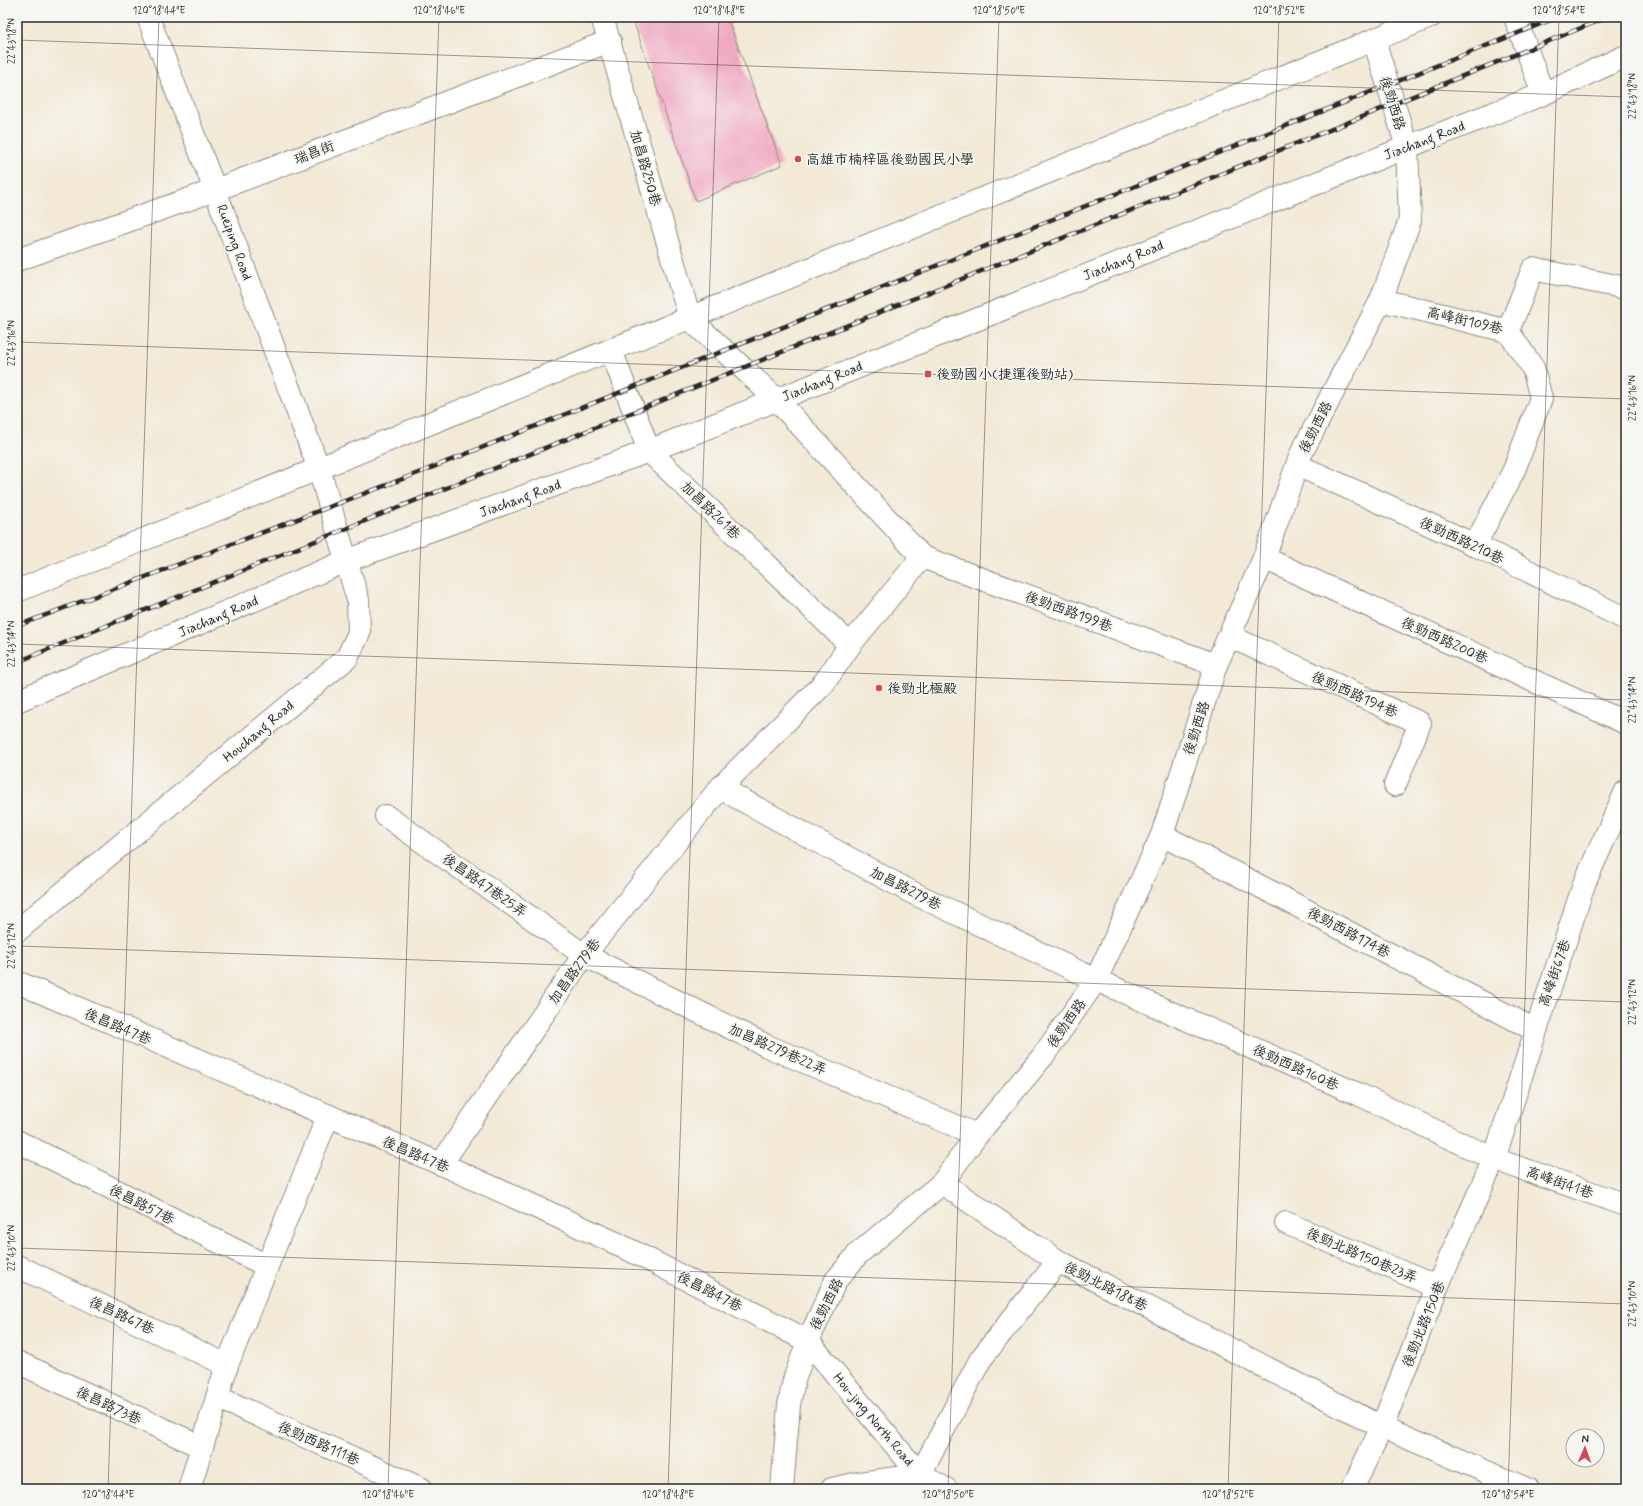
<svg xmlns="http://www.w3.org/2000/svg" width="1643" height="1506" font-family="Mynerve,'LXGW WenKai TC',sans-serif">
<style>
.building{fill:#f0aac3}
.lines{fill:none;stroke-linecap:round;stroke-linejoin:round}
.minor-casing{stroke:#8e8a80;stroke-width:24}
.minor{stroke:#fff;stroke-width:22}
.rail-casing{stroke:#2b2b2b;stroke-width:4.5}
.rail{stroke:#f6f6f2;stroke-width:3;stroke-dasharray:9;stroke-linecap:butt}
.ticks{fill:none;stroke:#2b2b2b;stroke-width:1;stroke-opacity:0.45}
.poi-dot{fill:#d1495b;stroke:#f6f6f2;stroke-width:1.5}
.labels{text-anchor:middle;stroke-width:3.5;stroke-linejoin:round;paint-order:stroke}
.street-label{font-size:14px;fill:#2b2b2b;stroke:#f6f6f2}
.poi-label{font-size:14px;fill:#2b2b2b;stroke:#f6f6f2;text-anchor:start}
.neatline{fill:none;stroke:#2b2b2b;stroke-width:1.5}
.ticks-label{font-size:10px;text-anchor:middle;fill:#2b2b2b}
</style>
<rect width="100%" height="100%" fill="#f6f6f2"/>
<filter id="ink" filterUnits="userSpaceOnUse"><feTurbulence type="fractalNoise" baseFrequency=".025" numOctaves="2"/><feDisplacementMap in="SourceGraphic" scale="8" xChannelSelector="R" yChannelSelector="G"/><feConvolveMatrix kernelMatrix="1 2 1 2 8 2 1 2 1" color-interpolation-filters="sRGB"/></filter>
<filter id="wash" filterUnits="userSpaceOnUse"><feTurbulence type="fractalNoise" baseFrequency=".012" numOctaves="4" result="noise"/><feDisplacementMap in="SourceGraphic" scale="16" xChannelSelector="R" yChannelSelector="G"/><feGaussianBlur stdDeviation="0.9" result="paint"/><feColorMatrix in="noise" values="0 0 0 0 0 0 0 0 0 0 0 0 0 0 0 0 0 1.4 0 .05"/><feComposite in="paint" operator="in"/></filter>
<g filter="url(#wash)">
<rect width="100%" height="100%" fill="#f2e9d6"/>
<g id="blocks">
<path class="building" d="M 632,17 L 727,17 L 782,165 L 696,201 Z"/>
</g>
</g>
<g filter="url(#ink)">
<use href="#blocks" fill-opacity="0" stroke="#8e8a80" stroke-width="1"/>
<g class="lines">
<g class="minor-casing">
<g id="minor">
<path d="M 602,17 L 690,319 L 776,399 L 922,557 L 1216,665"/>
<path d="M 1515,17 L 1543,94"/>
<path d="M 17,260 L 215,190 L 610,41"/>
<path d="M 1381,300 L 1508,331 L 1533,269 L 1626,288"/>
<path d="M 611,350 L 649,451 L 850,645"/>
<path d="M 1297,465 L 1475,545 L 1626,619"/>
<path d="M 1475,545 L 1514,470 L 1541,398 L 1533,368 L 1508,331"/>
<path d="M 1264,558 L 1626,723"/>
<path d="M 17,591 L 1430,17"/>
<path d="M 1229,636 L 1420,723 L 1395,785"/>
<path d="M 17,701 L 346,561 L 649,451 L 1407,147 L 1543,94 L 1626,56"/>
<path d="M 720,788 L 911,892 L 1096,980 L 1360,1095 L 1494,1159 L 1626,1205"/>
<path d="M 386,816 L 584,955 L 767,1046 L 977,1135"/>
<path d="M 1162,835 L 1535,1030"/>
<path d="M 17,931 L 347,658 L 359,633 L 358,600 L 319,469 L 215,190 L 148,17"/>
<path d="M 17,982 L 441,1164 L 618,1244 L 808,1341 L 920,1475 L 946,1489"/>
<path d="M 17,1141 L 267,1266"/>
<path d="M 441,1164 L 584,955 L 720,788 L 824,683 L 850,645 L 922,557"/>
<path d="M 942,1183 L 1058,1261 L 1382,1427 L 1527,1489"/>
<path d="M 1286,1223 L 1437,1287"/>
<path d="M 17,1266 L 227,1365"/>
<path d="M 17,1362 L 202,1447"/>
<path d="M 217,1397 L 422,1489"/>
<path d="M 189,1489 L 227,1365 L 328,1116"/>
<path d="M 782,1489 L 789,1405 L 794,1380 L 808,1341 L 836,1280 L 858,1254 L 942,1183 L 977,1135 L 1043,1056 L 1096,980 L 1162,835 L 1216,665 L 1264,558 L 1301,454 L 1381,300 L 1410,220 L 1407,147 L 1374,40"/>
<path d="M 832,1489 L 859,1483 L 920,1475 L 980,1360 L 1058,1261"/>
<path d="M 1352,1489 L 1382,1427 L 1437,1287 L 1494,1159 L 1584,884 L 1626,791"/>
</g>
</g>
<use href="#minor" class="minor"/>
<g class="rail-casing">
<g id="rail">
<path d="M 17,626 L 426,470 L 1558,17"/>
<path d="M 17,662 L 1608,17"/>
</g>
</g>
<use href="#rail" class="rail"/>
</g>
</g>
<path class="ticks" d="M 17,40 L 1626,97M 17,342 L 1626,399M 17,644 L 1626,700M 17,946 L 1626,1002M 17,1248 L 1626,1304M 108,1489 L 159,17M 388,1489 L 439,17M 668,1489 L 719,17M 948,1489 L 999,17M 1228,1489 L 1279,17M 1508,1489 L 1559,17"/>
<g class="poi-dot">
<circle cx="798" cy="159" r="4"/>
<rect x="924" y="370" width="8" height="8" rx="2"/>
<circle cx="879" cy="688" r="4"/>
</g>
<g class="labels">
<g class="street-label">
<text transform="translate(1393 103) rotate(73)" y="5">後勁西路</text>
<text transform="translate(1424 140) rotate(-21)" y="5">Jiachang Road</text>
<text transform="translate(314 152) rotate(-21)" y="5">瑞昌街</text>
<text transform="translate(646 168) rotate(74)" y="5">加昌路250巷</text>
<text transform="translate(235 242) rotate(70)" y="5">Rueiping Road</text>
<text transform="translate(1123 260) rotate(-22)" y="5">Jiachang Road</text>
<text transform="translate(1465 320) rotate(13)" y="5">高峰街109巷</text>
<text transform="translate(822 381) rotate(-22)" y="5">Jiachang Road</text>
<text transform="translate(1315 427) rotate(-63)" y="5">後勁西路</text>
<text transform="translate(520 498) rotate(-20)" y="5">Jiachang Road</text>
<text transform="translate(711 510) rotate(44)" y="5">加昌路261巷</text>
<text transform="translate(1462 540) rotate(25)" y="5">後勁西路210巷</text>
<text transform="translate(1069 611) rotate(20)" y="5">後勁西路199巷</text>
<text transform="translate(218 616) rotate(-23)" y="5">Jiachang Road</text>
<text transform="translate(1445 640) rotate(24)" y="5">後勁西路200巷</text>
<text transform="translate(1355 694) rotate(24)" y="5">後勁西路194巷</text>
<text transform="translate(1196 728) rotate(-72)" y="5">後勁西路</text>
<text transform="translate(258 731) rotate(-40)" y="5">Houchang Road</text>
<text transform="translate(485 885) rotate(35)" y="5">後昌路47巷25弄</text>
<text transform="translate(906 888) rotate(27)" y="5">加昌路279巷</text>
<text transform="translate(1349 932) rotate(28)" y="5">後勁西路174巷</text>
<text transform="translate(574 971) rotate(-54)" y="5">加昌路279巷</text>
<text transform="translate(1554 973) rotate(-71)" y="5">高峰街67巷</text>
<text transform="translate(1066 1023) rotate(-55)" y="5">後勁西路</text>
<text transform="translate(118 1026) rotate(23)" y="5">後昌路47巷</text>
<text transform="translate(778 1049) rotate(24)" y="5">加昌路279巷22弄</text>
<text transform="translate(1296 1067) rotate(24)" y="5">後勁西路160巷</text>
<text transform="translate(416 1154) rotate(23)" y="5">後昌路47巷</text>
<text transform="translate(1560 1182) rotate(19)" y="5">高峰街41巷</text>
<text transform="translate(142 1204) rotate(27)" y="5">後昌路57巷</text>
<text transform="translate(1362 1255) rotate(23)" y="5">後勁北路150巷23弄</text>
<text transform="translate(1106 1286) rotate(27)" y="5">後勁北路188巷</text>
<text transform="translate(710 1291) rotate(27)" y="5">後昌路47巷</text>
<text transform="translate(826 1304) rotate(-63)" y="5">後勁西路</text>
<text transform="translate(122 1315) rotate(25)" y="5">後昌路67巷</text>
<text transform="translate(1423 1324) rotate(-68)" y="5">後勁北路150巷</text>
<text transform="translate(109 1405) rotate(25)" y="5">後昌路73巷</text>
<text transform="translate(874 1419) rotate(50)" y="5">Hou-jing North Road</text>
<text transform="translate(319 1443) rotate(24)" y="5">後勁西路111巷</text>
</g>
<g class="poi-label">
<text x="806" y="164">高雄市楠梓區後勁國民小學</text>
<text x="936" y="379">後勁國小(捷運後勁站)</text>
<text x="887" y="693">後勁北極殿</text>
</g>
</g>
<rect width="1643" height="1506" fill="none" stroke="#f6f6f2" stroke-width="44"/>
<g transform="translate(1585 1448) rotate(2)"><circle r="19" fill="#f6f6f2" stroke="#a5a5a2"/>
<path d="M0-3L7 15L0 10L-7 15Z" fill="#d1495b"/>
<text y="-6" font-size="11" font-weight="bold" text-anchor="middle" fill="#2b2b2b">N</text>
</g>
<rect x="22" y="22" width="1599" height="1462" class="neatline"/>
<g class="ticks-label">
<text x="159" y="14">120°18'44"E</text>
<text x="439" y="14">120°18'46"E</text>
<text x="719" y="14">120°18'48"E</text>
<text x="999" y="14">120°18'50"E</text>
<text x="1279" y="14">120°18'52"E</text>
<text x="1559" y="14">120°18'54"E</text>
<text transform="translate(11 41) rotate(-90)" y="4">22°43'18"N</text>
<text transform="translate(1632 96) rotate(-90)" y="4">22°43'18"N</text>
<text transform="translate(11 343) rotate(-90)" y="4">22°43'16"N</text>
<text transform="translate(1632 398) rotate(-90)" y="4">22°43'16"N</text>
<text transform="translate(11 644) rotate(-90)" y="4">22°43'14"N</text>
<text transform="translate(1632 700) rotate(-90)" y="4">22°43'14"N</text>
<text transform="translate(11 946) rotate(-90)" y="4">22°43'12"N</text>
<text transform="translate(1632 1002) rotate(-90)" y="4">22°43'12"N</text>
<text transform="translate(11 1248) rotate(-90)" y="4">22°43'10"N</text>
<text transform="translate(1632 1304) rotate(-90)" y="4">22°43'10"N</text>
<text x="108" y="1498">120°18'44"E</text>
<text x="388" y="1498">120°18'46"E</text>
<text x="668" y="1498">120°18'48"E</text>
<text x="948" y="1498">120°18'50"E</text>
<text x="1228" y="1498">120°18'52"E</text>
<text x="1508" y="1498">120°18'54"E</text>
</g>
</svg>
